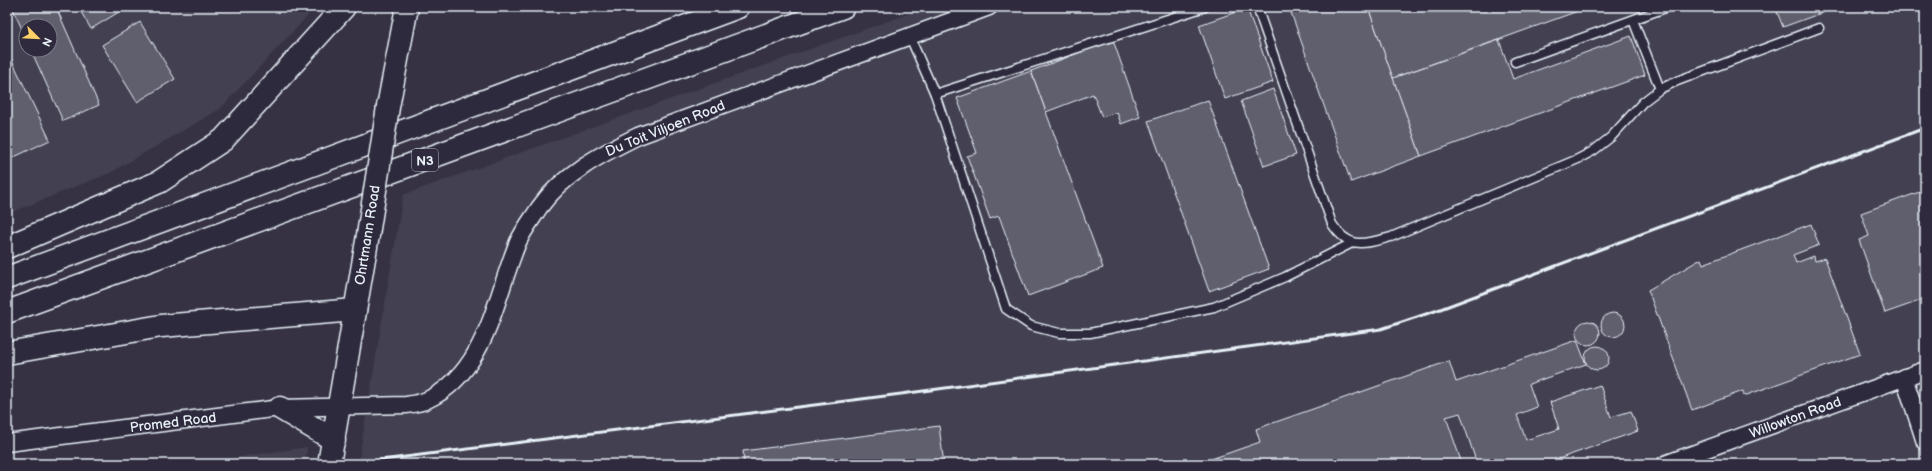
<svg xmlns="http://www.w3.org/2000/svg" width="1932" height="471" font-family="'Balsamiq Sans',sans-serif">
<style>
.built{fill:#433f51;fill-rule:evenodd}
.building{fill:#605e6e;stroke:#e8f1f8}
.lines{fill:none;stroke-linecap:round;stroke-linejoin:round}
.lane-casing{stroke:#e8f1f8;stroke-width:11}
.street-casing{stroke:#e8f1f8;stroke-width:19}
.secondary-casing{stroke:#e8f1f8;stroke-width:25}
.highway-casing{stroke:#e8f1f8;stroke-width:25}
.lane{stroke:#2f2a3d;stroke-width:8}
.street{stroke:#2f2a3d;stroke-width:16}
.secondary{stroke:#2f2a3d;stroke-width:22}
.highway{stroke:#2f2a3d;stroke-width:22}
.rail{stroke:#e8f1f8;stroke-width:3}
.secondary-bridge-casing{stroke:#e8f1f8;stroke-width:25;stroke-linecap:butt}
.secondary-bridge{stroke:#2f2a3d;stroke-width:22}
.labels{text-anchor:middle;stroke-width:3;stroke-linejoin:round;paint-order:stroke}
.shield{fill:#2f2a3d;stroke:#b0b5c0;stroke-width:1}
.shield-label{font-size:13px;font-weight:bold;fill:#e8f1f8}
.street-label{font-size:14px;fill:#e8f1f8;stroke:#2f2a3d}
</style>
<rect width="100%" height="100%" fill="#363244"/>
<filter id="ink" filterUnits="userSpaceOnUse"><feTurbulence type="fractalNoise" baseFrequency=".025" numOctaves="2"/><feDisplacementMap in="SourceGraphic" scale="8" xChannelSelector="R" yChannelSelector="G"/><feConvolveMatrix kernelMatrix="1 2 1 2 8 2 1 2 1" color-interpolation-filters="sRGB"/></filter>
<g filter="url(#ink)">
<g class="built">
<path d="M 7,7 L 316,7 L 220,109 L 110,173 L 7,214 ZM 26,26 L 50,26 L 50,50 L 26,50 Z"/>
<path d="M 927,7 L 1925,7 L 1925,464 L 358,464 L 403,195 Z"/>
<path d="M 307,447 L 305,464 L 191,464 Z"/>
</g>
<g class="building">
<path d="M 12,7 L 56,7 L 99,105 L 63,121 L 31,50 L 50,50 L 50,26 L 26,26 L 26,38 Z"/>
<path d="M 78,7 L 127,7 L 91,29 Z"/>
<path d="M 1289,7 L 1368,7 L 1421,156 L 1351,182 Z"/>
<path d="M 1368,7 L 1589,7 L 1393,78 Z"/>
<path d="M 1775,7 L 1838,7 L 1783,27 Z"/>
<path d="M 1247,8 L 1273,82 L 1225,99 L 1199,25 Z"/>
<path d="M 140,22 L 175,79 L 137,102 L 102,45 Z"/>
<path d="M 1631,36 L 1645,75 L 1421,156 L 1393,78 L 1499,40 L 1513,79 Z"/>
<path d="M 1113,40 L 1140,117 L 1121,124 L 1117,112 L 1102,117 L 1093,94 L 1046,112 L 1031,71 Z"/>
<path d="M 7,50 L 50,140 L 10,159 L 7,152 Z"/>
<path d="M 1031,71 L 1103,268 L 1028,296 L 999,216 L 990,219 L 967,156 L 977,153 L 957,98 Z"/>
<path d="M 1273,89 L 1296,155 L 1264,166 L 1241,101 Z"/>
<path d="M 1208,100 L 1269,269 L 1209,291 L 1148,121 Z"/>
<path d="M 1925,190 L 1925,299 L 1885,313 L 1859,240 L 1869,236 L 1861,213 Z"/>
<path d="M 1811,224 L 1819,245 L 1793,255 L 1796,263 L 1814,256 L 1815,261 L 1825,258 L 1860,354 L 1744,396 L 1743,391 L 1692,410 L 1648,290 L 1701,259 L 1703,264 Z"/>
<circle cx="1613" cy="325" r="12"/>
<circle cx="1588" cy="333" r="12"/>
<path d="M 1577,340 L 1586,364 L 1529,384 L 1537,407 L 1517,415 L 1526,440 L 1559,429 L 1550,402 L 1600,385 L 1611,417 L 1631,411 L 1638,431 L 1544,464 L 1477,464 L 1460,413 L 1446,417 L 1462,464 L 1197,464 L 1260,442 L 1256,429 L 1449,361 L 1456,382 Z"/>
<circle cx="1597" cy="358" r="12"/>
<path d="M 939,426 L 944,464 L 718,464 L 744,461 L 743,451 Z"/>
</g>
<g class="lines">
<g class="lane-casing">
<g id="lane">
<path d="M 1205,7 L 935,94 L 1006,309 L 1031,326 L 1059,333 L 1090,333 L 1214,307 L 1285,277 L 1352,243"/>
<path d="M 1257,7 L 1332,224 C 1349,250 1364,244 1391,237 L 1578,159 L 1593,151 L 1611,137 L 1643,102 L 1660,89 L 1677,81 L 1819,28"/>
<path d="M 1633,20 L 1660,89"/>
<path d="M 909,35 L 935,94"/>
<path d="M 1515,62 L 1668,7"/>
</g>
</g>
<g class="street-casing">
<g id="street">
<path d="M 1904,377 L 1925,442"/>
<path d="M 7,443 L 280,408 L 406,405 C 413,404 421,403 427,400 C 487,372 495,297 518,242 C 523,231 532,219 539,208 C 563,174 601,154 638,136 L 989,7"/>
<path d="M 1665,464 L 1925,370"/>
</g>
</g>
<g class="secondary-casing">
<g id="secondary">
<path d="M 388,107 L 407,7"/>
<path d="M 280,408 L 334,440"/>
<path d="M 329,464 L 368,235"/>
</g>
</g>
<g class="highway-casing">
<g id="highway">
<path d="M 7,247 L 159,182 L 223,140 L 344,7"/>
<path d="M 7,278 L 738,7"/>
<path d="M 7,312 L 843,7"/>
<path d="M 7,353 L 161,326 L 355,310"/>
</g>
</g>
<use href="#lane" class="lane"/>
<use href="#street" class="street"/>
<use href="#secondary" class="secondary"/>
<use href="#highway" class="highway"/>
<path class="rail" d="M 350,464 L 901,394 L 1381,329 L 1435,311 L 1925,128"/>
<g class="secondary-bridge-casing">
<path id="secondary-bridge" d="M 368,235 L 388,107"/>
</g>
<use href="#secondary-bridge" class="secondary-bridge"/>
</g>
</g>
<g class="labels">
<rect class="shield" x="412" y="149" width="26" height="22" rx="3"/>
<g class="shield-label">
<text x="425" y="165">N3</text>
</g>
<g class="street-label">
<text transform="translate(665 128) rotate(-22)" y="5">Du Toit Viljoen Road</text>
<text transform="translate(367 235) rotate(-81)" y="5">Ohrtmann Road</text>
<text transform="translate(1795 417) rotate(-20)" y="5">Willowton Road</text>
<text transform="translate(173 422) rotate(-7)" y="5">Promed Road</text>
</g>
</g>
<rect width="1932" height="471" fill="none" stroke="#2f2a3d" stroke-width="24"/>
<rect x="12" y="12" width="1908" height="447" fill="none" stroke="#e8f1f8" stroke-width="1.5" filter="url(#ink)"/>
<g transform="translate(38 38) rotate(114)"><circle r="19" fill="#2f2a3d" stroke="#797a88"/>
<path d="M0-3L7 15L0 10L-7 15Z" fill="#ffd166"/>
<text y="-6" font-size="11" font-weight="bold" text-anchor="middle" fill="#e8f1f8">N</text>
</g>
</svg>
